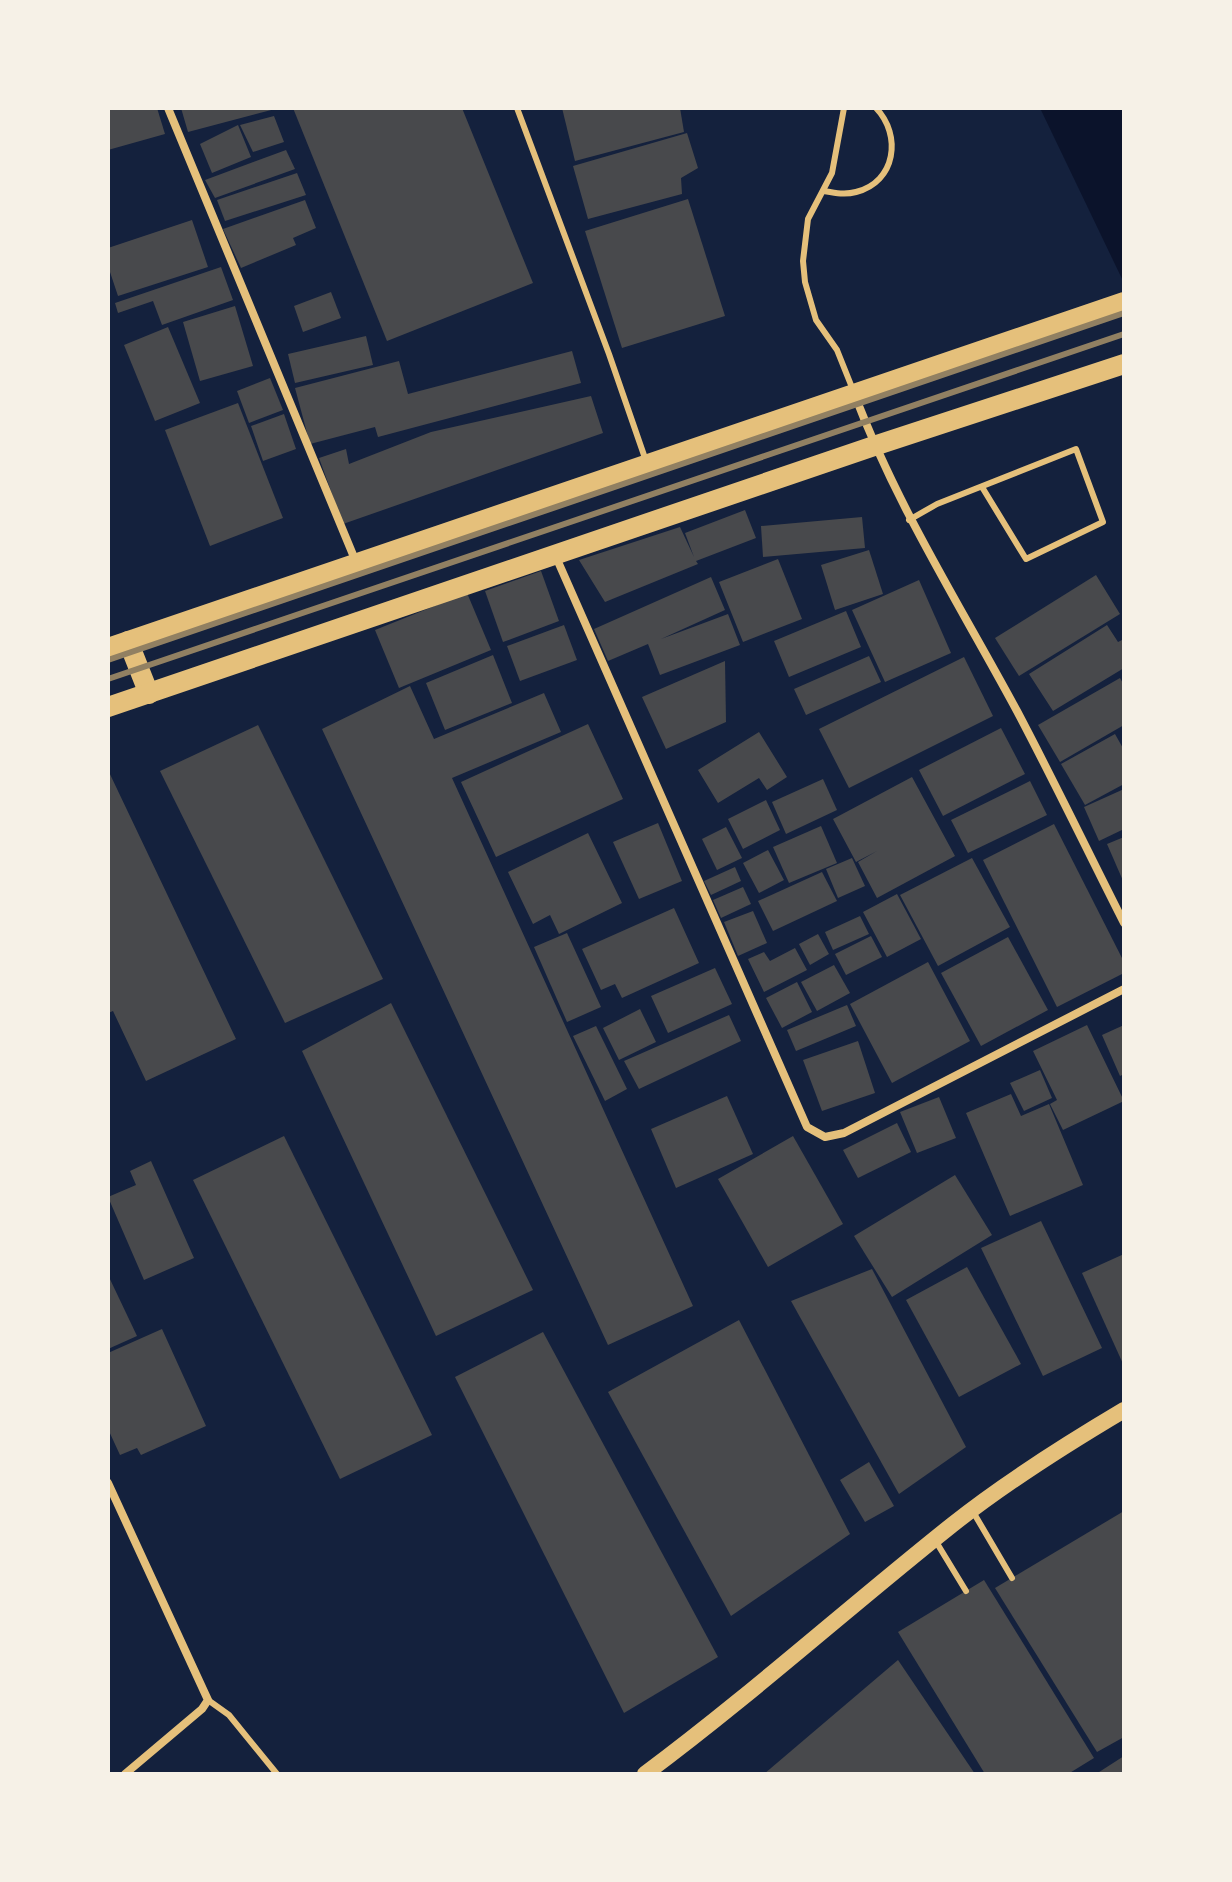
<svg xmlns="http://www.w3.org/2000/svg" width="1232" height="1882" font-family="'Fira Sans',sans-serif">
<style>
.water{fill:#0b132b}
.building{fill:#48494c}
.lines{fill:none;stroke-linecap:round;stroke-linejoin:round}
.service{stroke:#e5c07b;stroke-width:6}
.minor{stroke:#e5c07b;stroke-width:8}
.secondary{stroke:#e5c07b;stroke-width:16}
.primary{stroke:#e5c07b;stroke-width:20}
.rail{stroke:#918062;stroke-width:6}
</style>
<rect width="100%" height="100%" fill="#14213d"/>
<path class="water" d="M 1040,108 L 1124,108 L 1124,283 Z"/>
<g class="building">
<path d="M 108,108 L 157,108 L 165,134 L 108,150 Z"/>
<path d="M 181,108 L 275,108 L 275,109 L 188,132 Z"/>
<path d="M 293,108 L 462,108 L 533,283 L 387,341 Z"/>
<path d="M 562,108 L 680,108 L 684,132 L 575,161 Z"/>
<path d="M 274,116 L 284,142 L 253,152 L 240,125 Z"/>
<path d="M 238,125 L 251,157 L 212,173 L 200,144 Z"/>
<path d="M 687,133 L 698,168 L 681,178 L 682,194 L 588,219 L 573,166 Z"/>
<path d="M 286,150 L 295,169 L 215,198 L 205,180 Z"/>
<path d="M 297,173 L 306,195 L 225,221 L 217,200 Z"/>
<path d="M 688,199 L 725,316 L 622,348 L 585,231 Z"/>
<path d="M 305,200 L 316,228 L 293,238 L 296,245 L 241,268 L 223,229 Z"/>
<path d="M 192,220 L 208,267 L 118,296 L 108,266 L 108,248 Z"/>
<path d="M 221,267 L 233,300 L 162,325 L 153,301 L 118,313 L 115,303 Z"/>
<path d="M 331,292 L 341,318 L 303,332 L 294,306 Z"/>
<path d="M 235,306 L 253,366 L 200,381 L 183,322 Z"/>
<path d="M 168,327 L 200,403 L 155,421 L 124,345 Z"/>
<path d="M 366,336 L 373,365 L 295,383 L 288,354 Z"/>
<path d="M 572,351 L 581,383 L 378,437 L 375,427 L 310,444 L 295,388 L 399,361 L 408,394 Z"/>
<path d="M 270,378 L 283,410 L 249,423 L 237,391 Z"/>
<path d="M 591,396 L 603,433 L 343,524 L 319,458 L 346,449 L 349,464 L 431,432 Z"/>
<path d="M 238,403 L 283,518 L 210,546 L 165,430 Z"/>
<path d="M 284,414 L 296,449 L 263,461 L 251,426 Z"/>
<path d="M 745,510 L 756,538 L 696,561 L 698,564 L 605,602 L 579,560 L 680,527 L 694,557 L 685,533 Z"/>
<path d="M 862,517 L 865,548 L 763,557 L 761,526 Z"/>
<path d="M 869,550 L 883,594 L 835,610 L 821,565 Z"/>
<path d="M 778,559 L 802,619 L 743,642 L 719,582 Z"/>
<path d="M 541,571 L 559,621 L 503,642 L 485,591 Z"/>
<path d="M 1096,575 L 1120,614 L 1019,676 L 995,638 Z"/>
<path d="M 711,577 L 725,610 L 661,639 L 728,614 L 740,645 L 660,675 L 648,644 L 608,661 L 594,629 Z"/>
<path d="M 919,580 L 951,653 L 885,682 L 852,610 Z"/>
<path d="M 467,593 L 491,650 L 399,688 L 375,630 Z"/>
<path d="M 846,611 L 861,647 L 789,677 L 774,641 Z"/>
<path d="M 564,625 L 577,660 L 520,681 L 507,646 Z"/>
<path d="M 1107,625 L 1118,642 L 1124,639 L 1124,668 L 1053,711 L 1029,674 Z"/>
<path d="M 493,655 L 512,703 L 445,730 L 426,683 Z"/>
<path d="M 869,656 L 881,682 L 806,715 L 794,689 Z"/>
<path d="M 964,657 L 993,716 L 849,788 L 819,729 Z"/>
<path d="M 725,661 L 726,722 L 666,749 L 642,697 Z"/>
<path d="M 1120,678 L 1124,685 L 1124,725 L 1060,762 L 1038,725 Z"/>
<path d="M 410,686 L 434,739 L 544,693 L 561,732 L 452,778 L 693,1306 L 608,1345 L 322,729 Z"/>
<path d="M 588,724 L 623,799 L 496,857 L 461,782 Z"/>
<path d="M 258,725 L 383,979 L 285,1023 L 160,771 Z"/>
<path d="M 1001,728 L 1025,774 L 943,816 L 919,770 Z"/>
<path d="M 759,732 L 787,777 L 767,790 L 759,778 L 718,803 L 698,770 Z"/>
<path d="M 1115,734 L 1124,750 L 1124,784 L 1085,805 L 1061,764 Z"/>
<path d="M 108,770 L 236,1039 L 146,1081 L 113,1011 L 108,1013 Z"/>
<path d="M 912,777 L 955,856 L 877,898 L 858,862 L 877,851 L 856,862 L 833,819 Z"/>
<path d="M 823,779 L 837,810 L 786,834 L 772,802 Z"/>
<path d="M 1030,781 L 1047,815 L 968,853 L 951,820 Z"/>
<path d="M 1124,789 L 1124,829 L 1099,841 L 1084,807 Z"/>
<path d="M 766,800 L 780,830 L 743,849 L 728,819 Z"/>
<path d="M 658,823 L 682,881 L 639,899 L 613,842 Z"/>
<path d="M 1054,824 L 1124,962 L 1124,973 L 1057,1007 L 983,860 Z"/>
<path d="M 821,826 L 837,863 L 789,883 L 773,847 Z"/>
<path d="M 726,827 L 742,858 L 717,870 L 702,839 Z"/>
<path d="M 588,833 L 622,903 L 559,934 L 550,915 L 533,924 L 508,872 Z"/>
<path d="M 1124,837 L 1124,883 L 1107,844 Z"/>
<path d="M 768,850 L 784,880 L 759,893 L 743,863 Z"/>
<path d="M 852,858 L 865,886 L 838,898 L 826,869 Z"/>
<path d="M 972,858 L 1010,927 L 938,966 L 900,895 Z"/>
<path d="M 735,867 L 741,881 L 711,895 L 704,881 Z"/>
<path d="M 822,872 L 837,901 L 773,931 L 758,901 Z"/>
<path d="M 743,887 L 751,904 L 721,918 L 713,900 Z"/>
<path d="M 897,894 L 921,939 L 887,957 L 863,912 Z"/>
<path d="M 674,908 L 699,963 L 622,998 L 615,984 L 601,990 L 582,949 Z"/>
<path d="M 753,911 L 767,943 L 738,956 L 724,922 Z"/>
<path d="M 860,916 L 869,934 L 833,950 L 825,932 Z"/>
<path d="M 567,933 L 601,1007 L 567,1022 L 534,947 Z"/>
<path d="M 818,934 L 829,954 L 810,965 L 799,944 Z"/>
<path d="M 871,936 L 882,957 L 846,975 L 835,954 Z"/>
<path d="M 1008,937 L 1048,1010 L 981,1046 L 941,973 Z"/>
<path d="M 795,948 L 807,970 L 764,992 L 748,959 L 764,952 L 770,961 Z"/>
<path d="M 928,962 L 970,1041 L 892,1083 L 850,1004 Z"/>
<path d="M 834,965 L 850,993 L 817,1011 L 801,982 Z"/>
<path d="M 715,968 L 732,1004 L 668,1033 L 651,996 Z"/>
<path d="M 797,982 L 812,1012 L 782,1028 L 766,998 Z"/>
<path d="M 391,1003 L 533,1290 L 436,1336 L 302,1051 Z"/>
<path d="M 847,1005 L 856,1026 L 796,1051 L 787,1030 Z"/>
<path d="M 640,1009 L 656,1042 L 619,1060 L 603,1028 Z"/>
<path d="M 729,1015 L 741,1041 L 639,1089 L 624,1061 Z"/>
<path d="M 1087,1025 L 1124,1101 L 1063,1130 L 1050,1104 L 1057,1100 L 1033,1051 Z"/>
<path d="M 1124,1025 L 1124,1074 L 1120,1076 L 1102,1035 Z"/>
<path d="M 596,1026 L 627,1089 L 605,1101 L 573,1036 Z"/>
<path d="M 858,1041 L 875,1093 L 822,1111 L 803,1060 Z"/>
<path d="M 1040,1070 L 1052,1098 L 1024,1111 L 1010,1083 Z"/>
<path d="M 1011,1094 L 1021,1116 L 1049,1104 L 1083,1185 L 1010,1216 L 966,1113 Z"/>
<path d="M 727,1096 L 753,1154 L 676,1188 L 651,1129 Z"/>
<path d="M 939,1097 L 956,1138 L 917,1153 L 900,1112 Z"/>
<path d="M 897,1123 L 911,1152 L 858,1178 L 843,1150 Z"/>
<path d="M 284,1136 L 432,1435 L 340,1479 L 193,1180 Z"/>
<path d="M 793,1136 L 843,1224 L 768,1267 L 718,1179 Z"/>
<path d="M 151,1161 L 194,1258 L 144,1280 L 108,1197 L 136,1185 L 130,1171 Z"/>
<path d="M 955,1175 L 992,1235 L 892,1297 L 854,1236 Z"/>
<path d="M 1041,1221 L 1102,1348 L 1043,1376 L 981,1248 Z"/>
<path d="M 1124,1254 L 1124,1366 L 1082,1273 Z"/>
<path d="M 967,1267 L 1021,1364 L 959,1397 L 906,1300 Z"/>
<path d="M 872,1269 L 966,1447 L 899,1494 L 791,1301 Z"/>
<path d="M 108,1275 L 137,1336 L 108,1349 Z"/>
<path d="M 739,1320 L 850,1534 L 731,1616 L 608,1392 Z"/>
<path d="M 162,1329 L 206,1426 L 141,1455 L 137,1448 L 120,1455 L 108,1429 L 108,1353 Z"/>
<path d="M 543,1332 L 718,1657 L 624,1713 L 455,1377 Z"/>
<path d="M 869,1462 L 894,1506 L 865,1522 L 840,1480 Z"/>
<path d="M 1124,1511 L 1124,1737 L 1097,1752 L 995,1588 Z"/>
<path d="M 984,1580 L 1094,1758 L 1068,1774 L 985,1774 L 898,1632 Z"/>
<path d="M 898,1660 L 975,1774 L 764,1774 Z"/>
<path d="M 1124,1756 L 1124,1774 L 1096,1774 Z"/>
</g>
<g class="lines">
<g class="service">
<path d="M 517,108 L 609,354 L 646,461"/>
<path d="M 844,108 L 832,173 L 808,219 L 803,261 L 805,282 L 816,320 L 837,350 L 853,390"/>
<path d="M 824,191 C 835,193 845,195 856,192 C 896,182 902,135 876,108"/>
<path d="M 909,520 L 937,504 L 1076,449 L 1103,522 L 1026,559 L 982,487"/>
<path d="M 972,1510 L 1012,1578"/>
<path d="M 935,1540 L 966,1591"/>
<path d="M 208,1700 L 229,1715 L 277,1774"/>
</g>
<g class="minor">
<path d="M 168,108 L 356,562"/>
<path d="M 854,393 C 897,507 960,605 1017,711 C 1054,781 1088,852 1124,923"/>
<path d="M 556,557 L 807,1127 L 825,1137 L 844,1133 L 1124,989"/>
<path d="M 108,1483 L 208,1700 L 202,1709 L 125,1774"/>
</g>
<path class="secondary" d="M 645,1774 C 751,1695 849,1607 952,1525 C 1006,1482 1065,1445 1124,1410"/>
<g class="primary">
<path d="M 128,641 L 149,694"/>
<path d="M 108,648 C 447,533 785,415 1124,302"/>
<path d="M 108,707 L 874,446 L 1124,364"/>
</g>
<g class="rail">
<path d="M 108,660 L 1124,313"/>
<path d="M 108,679 L 1124,334"/>
</g>
</g>
<rect width="1232" height="1882" fill="none" stroke="#f6f1e7" stroke-width="220"/>
</svg>
